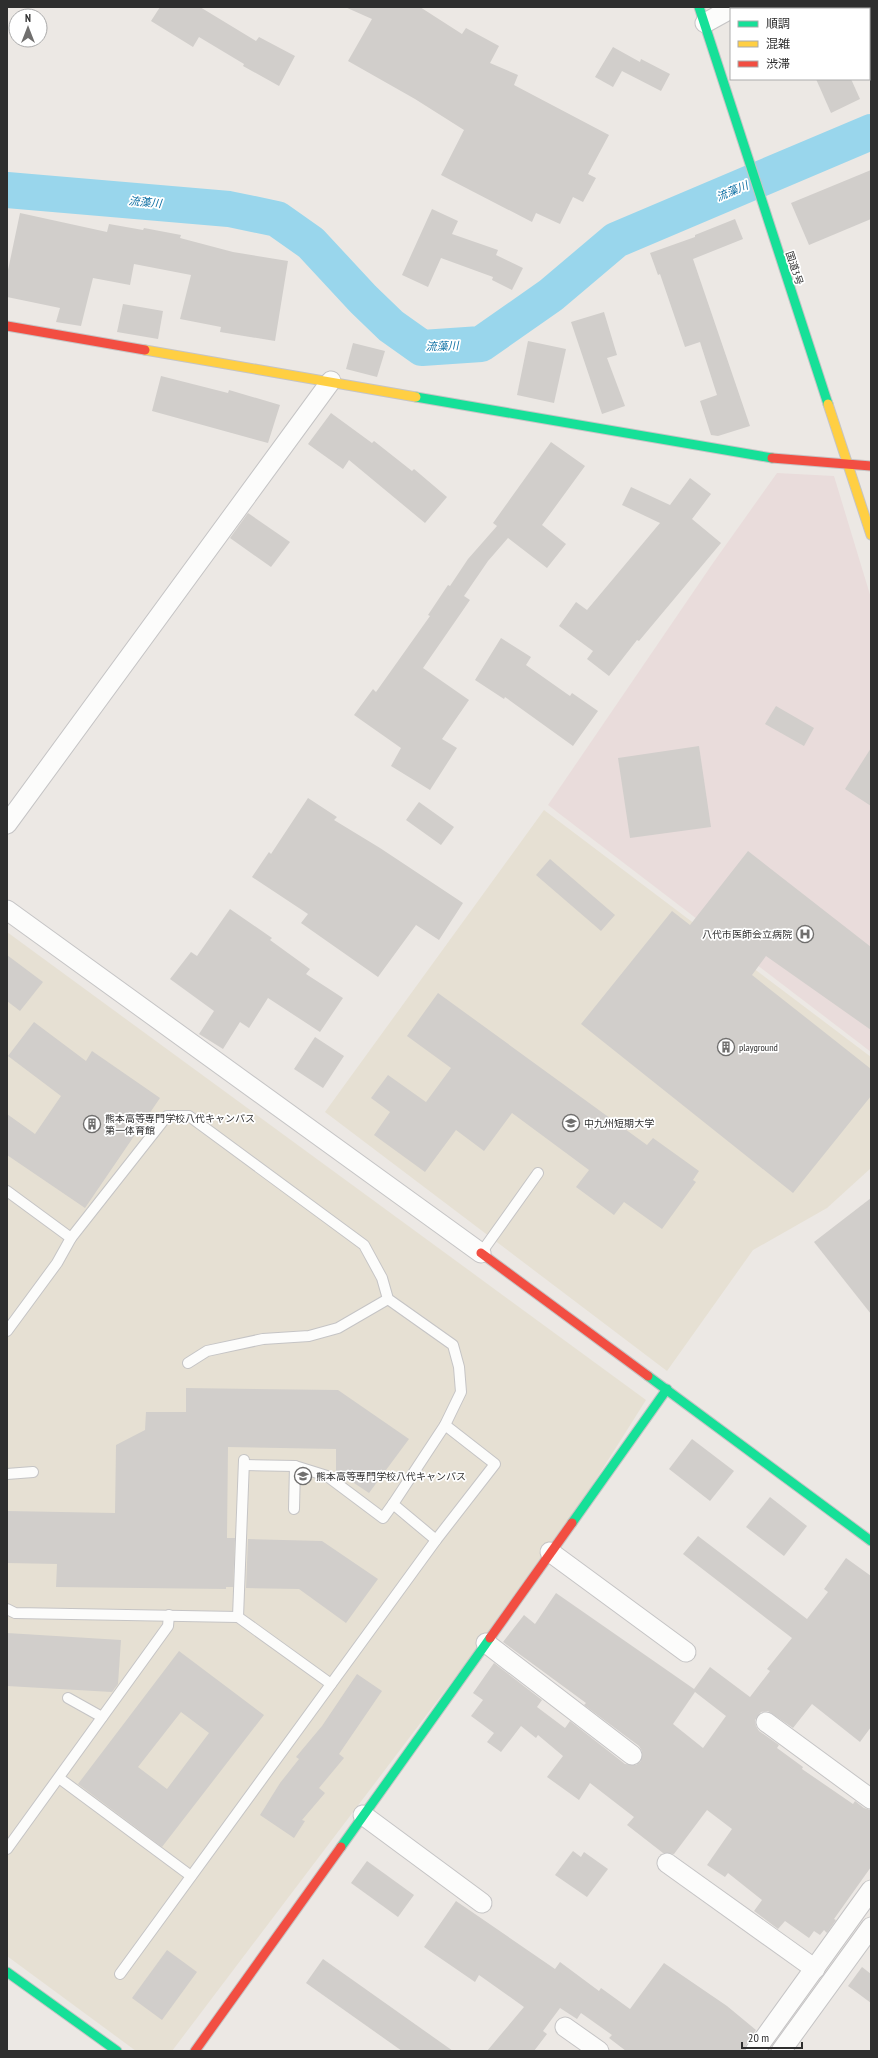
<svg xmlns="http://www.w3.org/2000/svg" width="878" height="2058" font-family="'PT Sans Narrow','Noto Sans JP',sans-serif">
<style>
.education{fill:#e6e0d3}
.medical{fill:#e9dcdb}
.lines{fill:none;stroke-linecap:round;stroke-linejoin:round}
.river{stroke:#99d6ec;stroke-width:36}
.building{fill:#d1cecb;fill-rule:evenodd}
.lane-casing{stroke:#c5c4c5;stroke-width:12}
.street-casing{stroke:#c5c4c5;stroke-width:21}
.fast-casing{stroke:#c5c4c5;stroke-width:11}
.slow-casing{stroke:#c5c4c5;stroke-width:11}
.jam-casing{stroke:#c5c4c5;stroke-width:11}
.lane{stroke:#fcfcfb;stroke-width:10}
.street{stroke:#fcfcfb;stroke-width:19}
.fast{stroke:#16e098;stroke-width:9}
.slow{stroke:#ffcf43;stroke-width:9}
.jam{stroke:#f24e42;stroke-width:9}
.labels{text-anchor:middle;stroke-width:3.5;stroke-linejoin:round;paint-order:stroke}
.street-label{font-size:10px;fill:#2e2e2e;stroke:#fff}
.poi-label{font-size:10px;fill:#2e2e2e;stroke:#fff;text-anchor:start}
.water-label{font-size:11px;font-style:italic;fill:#0d6fa3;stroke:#fff}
</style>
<rect width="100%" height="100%" fill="#ece8e4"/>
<g class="education">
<path d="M 544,810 L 871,1057 L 871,1168 L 827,1208 L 753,1250 L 667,1371 L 325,1112 Z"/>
<path d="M 7,932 L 646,1400 L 550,1552 L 172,2051 L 136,2051 L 7,1956 Z"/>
</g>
<path class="medical" d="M 777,473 L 834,476 L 871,598 L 871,1052 L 548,805 L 713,563 Z"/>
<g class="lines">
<path class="river" d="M 7,190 L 229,209 L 277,219 L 311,243 L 363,299 L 391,326 L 422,348 L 481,344 L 551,295 L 616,240 L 871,132"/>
</g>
<g class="building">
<path d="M 160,7 L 200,7 L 256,41 L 259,37 L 295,56 L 279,86 L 243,66 L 244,64 L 199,37 L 193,47 L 151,21 Z"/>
<path d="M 345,7 L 420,7 L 462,34 L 466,28 L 499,46 L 490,63 L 518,75 L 514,85 L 609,135 L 588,174 L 596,178 L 583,202 L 573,197 L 560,224 L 536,213 L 532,222 L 441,175 L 464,130 L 415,99 L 348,61 L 372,19 Z"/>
<path d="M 613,47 L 640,62 L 641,59 L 670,74 L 661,91 L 622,71 L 613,87 L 595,77 Z"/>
<path d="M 816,79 L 851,79 L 860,99 L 831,113 Z"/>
<path d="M 871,170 L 871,219 L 809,245 L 791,203 Z"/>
<path d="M 432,209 L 458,221 L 452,234 L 498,250 L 496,255 L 523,268 L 512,290 L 492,280 L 493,277 L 441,258 L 428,287 L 402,275 Z"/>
<path d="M 20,213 L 107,232 L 109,224 L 143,230 L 144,228 L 181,235 L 180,238 L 233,252 L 288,261 L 275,341 L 220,332 L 221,327 L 180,319 L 191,275 L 134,264 L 130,285 L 93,278 L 81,326 L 56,322 L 60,308 L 7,297 L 7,275 Z"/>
<path d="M 735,219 L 743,239 L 693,259 L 750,426 L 718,436 L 711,435 L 700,401 L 717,395 L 700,342 L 685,347 L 660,274 L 658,275 L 650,253 L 695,237 L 695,235 Z"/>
<path d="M 123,304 L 163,311 L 158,339 L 117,332 Z"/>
<path d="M 604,312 L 617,355 L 607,358 L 625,406 L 602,414 L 571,322 Z"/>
<path d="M 528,341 L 566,349 L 554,403 L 517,395 Z"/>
<path d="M 353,343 L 385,351 L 377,377 L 346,369 Z"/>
<path d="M 161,376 L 228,393 L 229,390 L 280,405 L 268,443 L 152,411 Z"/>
<path d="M 331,413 L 372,443 L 374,441 L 412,471 L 414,469 L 447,497 L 425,523 L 349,460 L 343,469 L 308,444 Z"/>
<path d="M 551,442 L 585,466 L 542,525 L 566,544 L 547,568 L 508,538 L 488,561 L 464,596 L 470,600 L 423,668 L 469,700 L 442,739 L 457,748 L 430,790 L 391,766 L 401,748 L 354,715 L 373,689 L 376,692 L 430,616 L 428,615 L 448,585 L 450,586 L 468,559 L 497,526 L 493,523 Z"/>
<path d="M 690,478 L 711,494 L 692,519 L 721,543 L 639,641 L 637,640 L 609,676 L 587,659 L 593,651 L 559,626 L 576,602 L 587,610 L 660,523 L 622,505 L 631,487 L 670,505 Z"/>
<path d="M 248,513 L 290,542 L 271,567 L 230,538 Z"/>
<path d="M 501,638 L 531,657 L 526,665 L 570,696 L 572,693 L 598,711 L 573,746 L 505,697 L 504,699 L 475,680 Z"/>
<path d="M 776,706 L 814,728 L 804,746 L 765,724 Z"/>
<path d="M 699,746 L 711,827 L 630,838 L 618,758 Z"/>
<path d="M 871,748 L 871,806 L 845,789 Z"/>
<path d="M 308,798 L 337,817 L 334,820 L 380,848 L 463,903 L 439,940 L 416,925 L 378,977 L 301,923 L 308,914 L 252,877 L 269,852 L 271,854 Z"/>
<path d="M 419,802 L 454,827 L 441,845 L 406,820 Z"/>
<path d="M 748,851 L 871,947 L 871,1030 L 766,956 L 752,975 L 871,1069 L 871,1096 L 793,1193 L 581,1024 L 672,911 L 690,925 Z"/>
<path d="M 550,859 L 615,915 L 601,931 L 536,875 Z"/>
<path d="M 230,909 L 272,938 L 270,940 L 310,969 L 306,974 L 343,998 L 320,1032 L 268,998 L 249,1028 L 240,1022 L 223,1049 L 199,1034 L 214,1011 L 170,979 L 191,952 L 197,956 Z"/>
<path d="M 7,955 L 43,982 L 20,1011 L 7,1001 Z"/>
<path d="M 438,993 L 647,1145 L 653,1138 L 699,1171 L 693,1180 L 696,1182 L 662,1229 L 624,1202 L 614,1215 L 576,1187 L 589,1170 L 512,1113 L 484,1151 L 456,1130 L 425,1172 L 374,1135 L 390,1112 L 371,1098 L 388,1075 L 426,1102 L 451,1068 L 407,1036 Z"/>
<path d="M 34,1022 L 86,1061 L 92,1051 L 160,1098 L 85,1208 L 7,1155 L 7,1114 L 35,1134 L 61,1096 L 8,1056 Z"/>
<path d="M 315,1037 L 344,1056 L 323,1088 L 294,1069 Z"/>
<path d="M 871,1198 L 871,1314 L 814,1242 Z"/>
<path d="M 186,1388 L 338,1390 L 409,1439 L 369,1493 L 336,1471 L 336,1449 L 228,1447 L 227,1536 L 227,1538 L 235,1538 L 233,1587 L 226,1587 L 226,1589 L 56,1587 L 57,1564 L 7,1563 L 7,1511 L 115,1513 L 116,1445 L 145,1430 L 146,1412 L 186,1412 Z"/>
<path d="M 692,1439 L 734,1471 L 710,1501 L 669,1469 Z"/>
<path d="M 770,1497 L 807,1526 L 784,1556 L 746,1527 Z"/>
<path d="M 698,1536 L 807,1619 L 828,1592 L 824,1589 L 846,1558 L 871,1576 L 871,1727 L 860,1742 L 812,1704 L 793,1728 L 768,1711 L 761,1712 L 755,1720 L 756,1726 L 759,1731 L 779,1745 L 777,1748 L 803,1767 L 802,1769 L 853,1804 L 855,1801 L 864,1808 L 871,1810 L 871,1867 L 834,1919 L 836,1920 L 827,1933 L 824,1930 L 820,1935 L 814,1931 L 809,1938 L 785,1921 L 778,1929 L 754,1911 L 762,1900 L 728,1873 L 725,1877 L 707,1865 L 732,1829 L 707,1810 L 674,1854 L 663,1853 L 627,1825 L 634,1817 L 590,1783 L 579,1800 L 547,1777 L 563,1756 L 538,1735 L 536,1738 L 521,1726 L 501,1752 L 487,1742 L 494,1733 L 471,1716 L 483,1700 L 473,1693 L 494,1663 L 542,1700 L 537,1707 L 565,1728 L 570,1721 L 625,1764 L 636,1765 L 641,1761 L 642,1751 L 639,1746 L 584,1705 L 586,1703 L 503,1642 L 524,1615 L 535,1624 L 556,1593 L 694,1689 L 710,1667 L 750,1697 L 770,1671 L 767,1669 L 792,1638 L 683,1554 ZM 695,1692 L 726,1716 L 703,1748 L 673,1724 Z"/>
<path d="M 248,1539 L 322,1541 L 378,1579 L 346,1623 L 299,1589 L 246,1588 Z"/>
<path d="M 7,1633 L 121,1640 L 118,1684 L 112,1692 L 7,1686 Z"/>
<path d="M 179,1651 L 264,1715 L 162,1847 L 78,1784 ZM 181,1712 L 209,1733 L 167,1789 L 138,1767 Z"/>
<path d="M 357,1674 L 382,1691 L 339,1754 L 344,1758 L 319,1788 L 325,1793 L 302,1820 L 305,1821 L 294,1838 L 260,1815 L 280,1783 L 299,1759 L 296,1757 L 322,1726 Z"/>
<path d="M 573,1851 L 581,1857 L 584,1852 L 608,1869 L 587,1897 L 555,1875 Z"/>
<path d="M 367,1861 L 414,1895 L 398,1917 L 351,1883 Z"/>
<path d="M 456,1901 L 555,1969 L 560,1962 L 599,1991 L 601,1988 L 630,2009 L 664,1963 L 727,2006 L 756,2030 L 746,2045 L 744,2051 L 626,2051 L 609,2038 L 612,2035 L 581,2013 L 577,2019 L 560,2008 L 543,2031 L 547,2034 L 534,2051 L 487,2051 L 524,2007 L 479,1975 L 475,1982 L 424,1947 Z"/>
<path d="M 167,1950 L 197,1972 L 162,2020 L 132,1998 Z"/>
<path d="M 323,1959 L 453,2051 L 402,2051 L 306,1983 Z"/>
<path d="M 862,1967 L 871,1974 L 871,2003 L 848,1986 Z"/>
</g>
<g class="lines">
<g class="lane-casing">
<g id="lane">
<path d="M 7,1191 L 71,1238"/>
<path d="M 481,1253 L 538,1173"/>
<path d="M 7,1331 L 57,1263 L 71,1238 L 167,1116 L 189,1116 L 364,1245 L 382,1278 L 388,1299 L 453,1345 L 459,1367 L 461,1392 L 445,1425 L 393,1504 L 436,1540"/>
<path d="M 188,1363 L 207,1351 L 263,1339 L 309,1336 L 338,1328 L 388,1299"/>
<path d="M 244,1465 L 295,1466 L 327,1476 L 383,1518 L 393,1504"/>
<path d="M 7,1474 L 33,1472"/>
<path d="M 294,1509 L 295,1466"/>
<path d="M 7,1609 L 15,1613 L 238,1617 L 331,1684"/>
<path d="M 238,1617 L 244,1460"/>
<path d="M 68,1698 L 102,1717"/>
<path d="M 59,1778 L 191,1876"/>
<path d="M 7,1849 L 168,1626 L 169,1615"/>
<path d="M 120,1974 L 436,1540 L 495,1464 L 445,1425"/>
</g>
</g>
<g class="street-casing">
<g id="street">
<path d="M 705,23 L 734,7"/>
<path d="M 7,824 L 331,381"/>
<path d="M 7,910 L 481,1253"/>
<path d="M 550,1552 L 686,1652"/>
<path d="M 486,1643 L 632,1755"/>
<path d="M 766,1722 L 871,1799"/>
<path d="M 363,1815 L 482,1903"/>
<path d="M 667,1863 L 815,1969"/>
<path d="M 565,2027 L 599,2051"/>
<path d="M 755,2051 L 871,1890"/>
<path d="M 781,2051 L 871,1927"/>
</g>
</g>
<g class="fast-casing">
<g id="fast">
<path d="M 699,7 L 828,404"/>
<path d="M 416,397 L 772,458"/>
<path d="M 648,1376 L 871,1541"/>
<path d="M 572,1523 L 667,1389"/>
<path d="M 341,1847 L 490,1638"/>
<path d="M 7,1972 L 117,2051"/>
</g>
</g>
<g class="slow-casing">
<g id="slow">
<path d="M 145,350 L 416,397"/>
<path d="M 828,404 L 871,535"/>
</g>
</g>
<g class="jam-casing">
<g id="jam">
<path d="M 7,326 L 145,350"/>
<path d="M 772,458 L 871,466"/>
<path d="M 481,1253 L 648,1376"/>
<path d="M 490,1638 L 572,1523"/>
<path d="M 195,2051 L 341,1847"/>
</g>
</g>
<use href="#lane" class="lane"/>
<use href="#street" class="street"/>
<use href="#fast" class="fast"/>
<use href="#slow" class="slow"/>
<use href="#jam" class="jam"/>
</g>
<defs>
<g id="hospital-ring" transform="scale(0.9)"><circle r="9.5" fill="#fff" stroke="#706f6e" stroke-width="1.5"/><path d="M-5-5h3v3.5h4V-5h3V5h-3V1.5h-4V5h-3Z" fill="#706f6e"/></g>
<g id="building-ring" transform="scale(0.9)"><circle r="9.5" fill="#fff" stroke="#706f6e" stroke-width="1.5"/><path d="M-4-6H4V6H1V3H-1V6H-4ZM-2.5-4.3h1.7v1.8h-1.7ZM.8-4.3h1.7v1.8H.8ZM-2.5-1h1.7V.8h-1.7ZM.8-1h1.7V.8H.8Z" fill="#706f6e"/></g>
<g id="university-ring" transform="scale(0.9)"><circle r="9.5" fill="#fff" stroke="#706f6e" stroke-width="1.5"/><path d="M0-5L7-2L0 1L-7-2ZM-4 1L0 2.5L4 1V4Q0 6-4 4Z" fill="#706f6e"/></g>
</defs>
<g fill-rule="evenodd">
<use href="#hospital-ring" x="805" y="934"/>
<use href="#building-ring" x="726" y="1047"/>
<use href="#university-ring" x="571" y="1123"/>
<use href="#building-ring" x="92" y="1124"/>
<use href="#university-ring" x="303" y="1476"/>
</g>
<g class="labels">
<g class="street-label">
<text transform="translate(795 268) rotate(72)" y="4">国道3号</text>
</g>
<g class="poi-label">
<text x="792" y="938" text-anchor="end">八代市医師会立病院</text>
<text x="739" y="1051">playground</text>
<text x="105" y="1122">熊本高等専門学校八代キャンパス<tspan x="105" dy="12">第一体育館</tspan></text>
<text x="584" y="1127">中九州短期大学</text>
<text x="316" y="1480">熊本高等専門学校八代キャンパス</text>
</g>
<g class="water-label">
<text transform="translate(732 191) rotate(-23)" y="4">流藻川</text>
<text transform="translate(145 202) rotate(5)" y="4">流藻川</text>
<text transform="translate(442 346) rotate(-2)" y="4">流藻川</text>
</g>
</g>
<rect width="878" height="2058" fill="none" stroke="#2e2e2e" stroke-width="16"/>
<rect x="730" y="8" width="140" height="72" fill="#ffffff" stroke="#ababab"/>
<rect x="738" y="21" width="20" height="6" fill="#16e098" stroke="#ababab"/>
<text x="766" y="28" font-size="12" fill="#2e2e2e">順調</text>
<rect x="738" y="41" width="20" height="6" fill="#ffcf43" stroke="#ababab"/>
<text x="766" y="48" font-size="12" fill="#2e2e2e">混雑</text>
<rect x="738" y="61" width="20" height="6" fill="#f24e42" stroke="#ababab"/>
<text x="766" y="68" font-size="12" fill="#2e2e2e">渋滞</text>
<g transform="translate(28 28)"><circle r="19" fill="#ffffff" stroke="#ababab"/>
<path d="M0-3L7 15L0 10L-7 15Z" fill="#706f6e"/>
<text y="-6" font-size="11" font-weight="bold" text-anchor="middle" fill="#2e2e2e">N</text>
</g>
<path d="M742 2042v6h60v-6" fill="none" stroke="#2e2e2e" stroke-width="2"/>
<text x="748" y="2042" font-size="12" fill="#2e2e2e" stroke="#ffffff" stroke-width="3" paint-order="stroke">20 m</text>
</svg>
